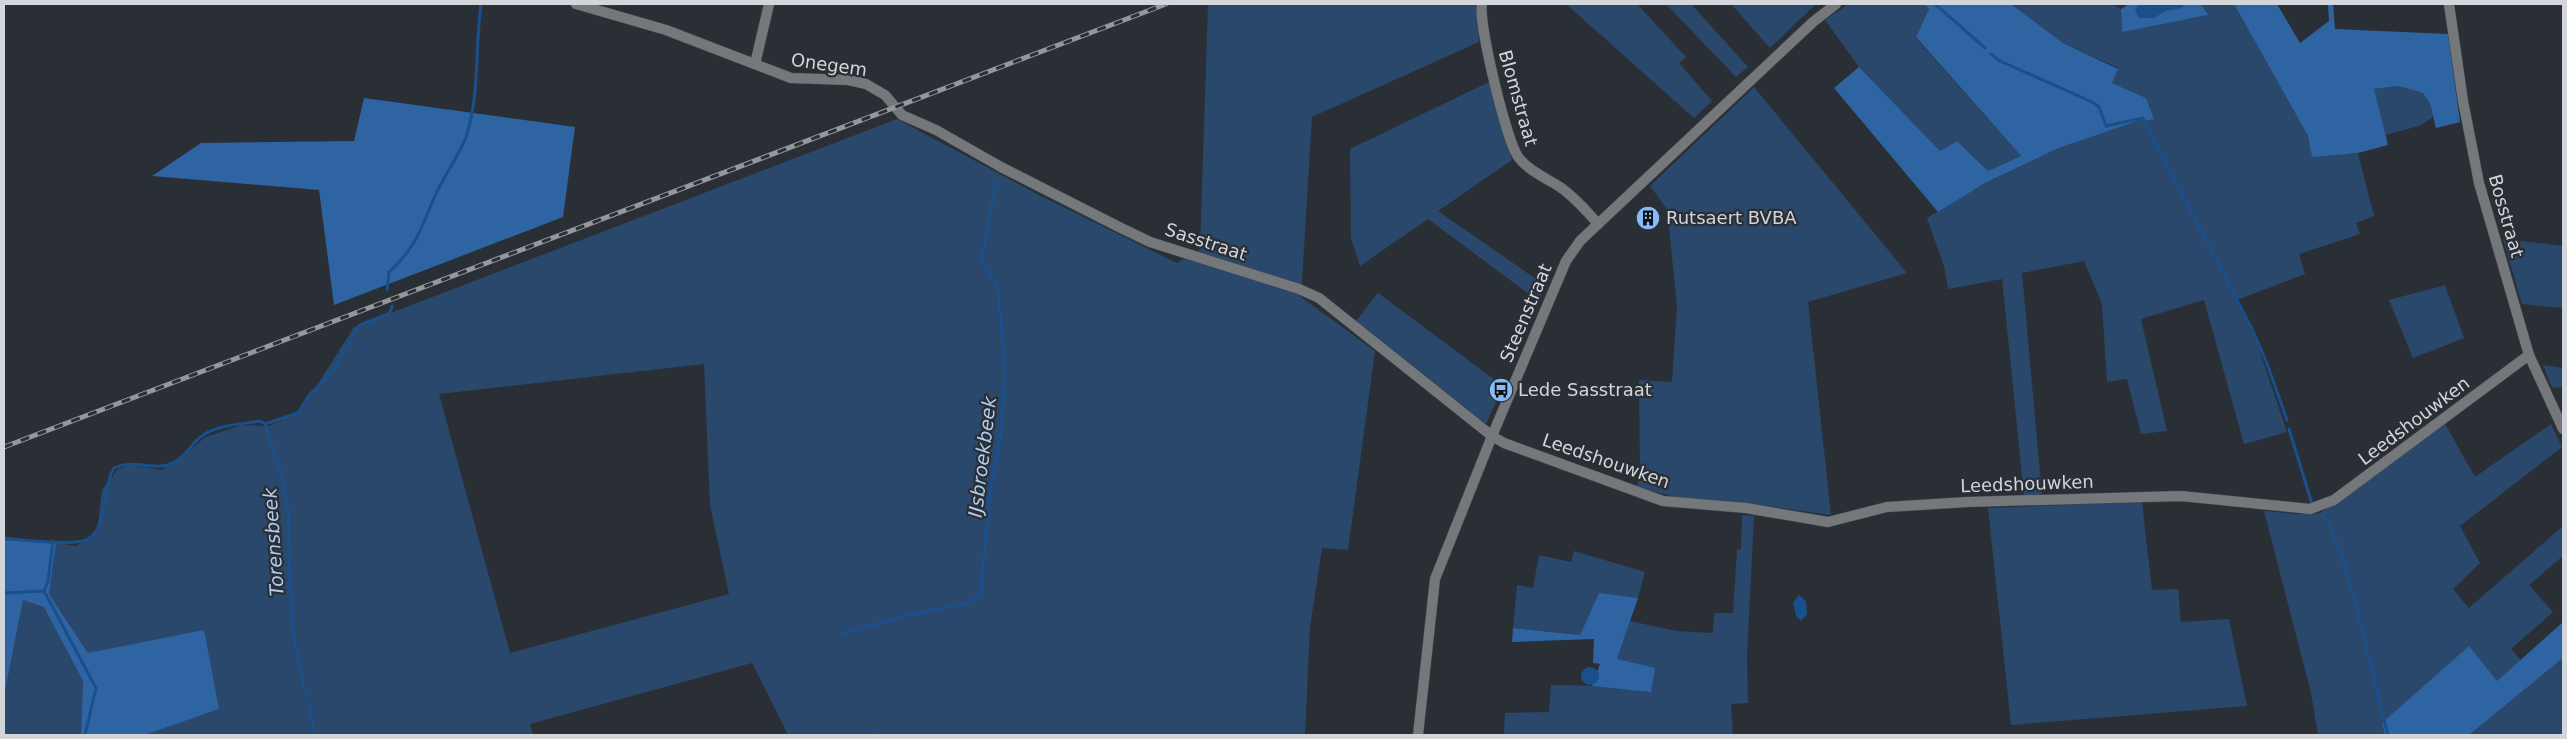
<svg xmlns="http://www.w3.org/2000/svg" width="2567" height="739" font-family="'DejaVu Sans',sans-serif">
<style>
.green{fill:#2a486c;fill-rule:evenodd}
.forest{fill:#2f64a2}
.water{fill:#19508b}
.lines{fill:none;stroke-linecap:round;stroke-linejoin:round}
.stream{stroke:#19508b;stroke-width:3}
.minor-casing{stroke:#454a4f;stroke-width:11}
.minor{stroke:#75787b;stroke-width:10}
.rail-casing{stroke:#94989d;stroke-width:5}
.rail{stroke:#2a2f35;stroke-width:3;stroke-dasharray:9;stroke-linecap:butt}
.labels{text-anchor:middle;stroke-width:4.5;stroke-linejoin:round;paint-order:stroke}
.street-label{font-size:18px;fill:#d2d5d9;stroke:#2a2f35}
.poi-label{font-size:18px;fill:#d2d5d9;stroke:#2a2f35;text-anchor:start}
.water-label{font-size:19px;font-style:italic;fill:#b1cdf0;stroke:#2a2f35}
</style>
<rect width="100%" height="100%" fill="#2a2f35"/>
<g class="green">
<path d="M 1208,4 L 1476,4 L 1479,42 L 1312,117 L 1301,297 L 1375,351 L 1348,550 L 1322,548 L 1310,627 L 1305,735 L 788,735 L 752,663 L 530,724 L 533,735 L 145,735 L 219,709 L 88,653 L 49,594 L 56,543 L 76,546 L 94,534 L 98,525 L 102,490 L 118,469 L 131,465 L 162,470 L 182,458 L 205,437 L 242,425 L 269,426 L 300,412 L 354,327 L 897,119 L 1037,194 L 1177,263 L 1200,250 ZM 704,364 L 710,505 L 729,594 L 510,653 L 439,394 Z"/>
<path d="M 1566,4 L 1637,4 L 1686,57 L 1679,63 L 1712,101 L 1694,118 Z"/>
<path d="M 1666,4 L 1691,4 L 1748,67 L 1736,77 Z"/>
<path d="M 1731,4 L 1816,4 L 1770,48 Z"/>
<path d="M 1849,4 L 1925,4 L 1929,9 L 1916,38 L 2021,156 L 1988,171 L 1957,141 L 1940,151 L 1859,67 L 1825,20 Z"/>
<path d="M 2011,4 L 2112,4 L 2121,9 L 2122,31 L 2207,15 L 2201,4 L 2234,4 L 2308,136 L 2312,156 L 2358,153 L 2374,216 L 2356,223 L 2360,234 L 2299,254 L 2305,274 L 2237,300 L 2256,340 L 2287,432 L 2244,444 L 2204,300 L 2141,319 L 2167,431 L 2141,434 L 2127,379 L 2107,382 L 2102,304 L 2084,261 L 2022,273 L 2042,495 L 2024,495 L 2002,279 L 1948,289 L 1944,266 L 1927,218 L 1985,183 L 2059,148 L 2143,118 L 2146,98 L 2112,83 L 2118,68 L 2063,43 Z"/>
<path d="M 1489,82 L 1512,160 L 1438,211 L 1546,286 L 1538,301 L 1428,219 L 1360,266 L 1351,238 L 1350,149 Z"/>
<path d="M 2398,86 L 2423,93 L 2430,104 L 2433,117 L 2419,126 L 2385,135 L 2373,89 Z"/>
<path d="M 1754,87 L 1907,273 L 1808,302 L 1831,515 L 1738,502 L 1676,497 L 1637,487 L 1640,471 L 1639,380 L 1672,382 L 1677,306 L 1667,209 L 1650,186 Z"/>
<path d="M 2503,239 L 2563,246 L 2563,308 L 2522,304 Z"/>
<path d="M 2445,285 L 2464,338 L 2413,358 L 2389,300 Z"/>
<path d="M 1378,293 L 1499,383 L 1494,396 L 1496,402 L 1486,424 L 1356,321 Z"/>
<path d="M 2543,365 L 2563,368 L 2563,387 L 2552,388 Z"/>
<path d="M 2445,424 L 2475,477 L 2551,424 L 2562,447 L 2460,526 L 2480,563 L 2453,589 L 2469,608 L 2563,526 L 2563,556 L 2529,585 L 2553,612 L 2511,649 L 2521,660 L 2497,681 L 2382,723 L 2385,735 L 2318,735 L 2311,693 L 2264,511 L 2299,514 L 2320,513 Z"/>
<path d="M 2142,502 L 2152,590 L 2178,589 L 2181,622 L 2229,619 L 2247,706 L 2011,725 L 1988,508 Z"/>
<path d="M 1742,515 L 1754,516 L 1747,655 L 1748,703 L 1731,704 L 1733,735 L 1504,735 L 1505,713 L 1549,712 L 1551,685 L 1611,686 L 1651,692 L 1617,659 L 1630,621 L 1676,631 L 1713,633 L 1714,613 L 1733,613 L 1737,550 L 1741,549 Z"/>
<path d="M 1574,551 L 1645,572 L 1638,598 L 1599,594 L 1580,635 L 1513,628 L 1517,585 L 1533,588 L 1539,555 L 1571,562 Z"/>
<path d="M 23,600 L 44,606 L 83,681 L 81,735 L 4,735 L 4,697 Z"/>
<path d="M 2563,658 L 2562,735 L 2469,735 Z"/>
</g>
<g class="forest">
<path d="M 1925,4 L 2011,4 L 2063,43 L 2118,69 L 2112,83 L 2146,98 L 2154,119 L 2144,121 L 2143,119 L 2059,148 L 1985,183 L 1938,212 L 1834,88 L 1859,67 L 1940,151 L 1957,141 L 1988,171 L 2021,156 L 1916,37 L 1929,9 Z"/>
<path d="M 2129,4 L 2201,4 L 2208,15 L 2122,32 L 2121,9 Z"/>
<path d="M 2234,4 L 2277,4 L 2300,43 L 2329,21 L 2328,4 L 2333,4 L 2335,29 L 2448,34 L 2460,122 L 2436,128 L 2430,104 L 2423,93 L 2398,86 L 2374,89 L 2388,145 L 2358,153 L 2312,157 L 2308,136 Z"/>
<path d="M 364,98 L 575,127 L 563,217 L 334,305 L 319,190 L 152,176 L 201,143 L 354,141 Z"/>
<path d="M 4,540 L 56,543 L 49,594 L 88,653 L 204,630 L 219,709 L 145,735 L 81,735 L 83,681 L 44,607 L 23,600 L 4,697 Z"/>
<path d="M 1599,593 L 1638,598 L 1617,659 L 1655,668 L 1651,692 L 1592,686 L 1600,664 L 1593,663 L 1594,639 L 1512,642 L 1513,628 L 1580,635 Z"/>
<path d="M 2563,622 L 2563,658 L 2469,735 L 2385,735 L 2382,723 L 2469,646 L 2497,681 Z"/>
</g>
<g class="water">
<path d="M 2139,4 L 2184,4 L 2182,8 L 2166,11 L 2154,18 L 2139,18 L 2135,10 Z"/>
<path d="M 1799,595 L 1806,601 L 1807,614 L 1801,621 L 1796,616 L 1793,603 Z"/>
<circle cx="1590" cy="676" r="9"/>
</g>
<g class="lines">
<g class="stream">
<path d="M 605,4 L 618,4"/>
<path d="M 1935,4 L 1985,48"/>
<path d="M 1991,54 L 2000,61 L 2092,102 L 2099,107 L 2106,126 L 2143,118 L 2252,329 L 2266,361 L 2287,420"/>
<path d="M 387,290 L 389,272 C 415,249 421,229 434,198 C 443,177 458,158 466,137 C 480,95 475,47 481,4"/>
<path d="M 2289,429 L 2312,504"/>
<path d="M 2322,515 C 2343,529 2378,701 2388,735"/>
<path d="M 4,538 C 21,540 76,546 88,539 C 97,534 100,525 102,516 C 107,499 105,483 114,468 C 134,459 150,470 168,465 C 185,460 190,444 203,435 C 218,425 243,424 260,421 L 265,424"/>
<path d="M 53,541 L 48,581 L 44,591 L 96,688 L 85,735"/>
<path d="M 4,593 L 44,591"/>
<path d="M 844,636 L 842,634 L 897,618 L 967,603 L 981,594 L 989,499 L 1001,434 L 1005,373 L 998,288 L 982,259 L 996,181"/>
<path d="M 305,692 L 293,632 L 288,553 L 289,514 L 282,474 L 265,424 L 298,413 L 310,394 L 331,374 L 360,325 L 390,313 L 392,306"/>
<path d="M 308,701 L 315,735"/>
<path d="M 878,730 L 880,735"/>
</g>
<g class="minor-casing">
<g id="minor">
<path d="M 576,4 L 666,30 L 791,78 L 848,80 L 866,84 L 885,95 L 902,115 L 936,130 L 1001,167 L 1121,228 L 1150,242 L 1299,289 L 1319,298 L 1492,436 L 1504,443 L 1663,501 L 1746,508 L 1828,522 L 1887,507 L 1967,502 L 2181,496 L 2310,509 L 2334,500 L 2529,355"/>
<path d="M 1482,4 C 1478,23 1507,144 1519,158 C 1529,171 1546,178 1560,187 C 1574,197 1586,210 1598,224"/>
<path d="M 2449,4 L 2463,101 L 2479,183 L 2529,355 L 2563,429"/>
<path d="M 755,64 L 769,4"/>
<path d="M 1418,735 L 1435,579 L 1492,436 L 1566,261 L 1580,241 L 1598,224 L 1813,22 L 1836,4"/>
</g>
</g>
<use href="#minor" class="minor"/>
<g class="rail-casing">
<path id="rail" d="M 4,447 L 1166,4"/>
</g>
<use href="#rail" class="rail"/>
</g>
<defs>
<g id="building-disc" transform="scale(1.25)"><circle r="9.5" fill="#86bbfb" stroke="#2a2f35"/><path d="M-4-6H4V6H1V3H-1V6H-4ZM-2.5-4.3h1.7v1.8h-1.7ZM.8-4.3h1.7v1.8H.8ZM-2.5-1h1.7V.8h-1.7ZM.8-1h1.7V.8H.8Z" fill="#111"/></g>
<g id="bus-disc" transform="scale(1.25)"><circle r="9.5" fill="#86bbfb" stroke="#2a2f35"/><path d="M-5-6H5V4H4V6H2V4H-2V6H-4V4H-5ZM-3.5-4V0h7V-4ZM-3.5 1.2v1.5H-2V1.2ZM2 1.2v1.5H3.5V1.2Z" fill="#111"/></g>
</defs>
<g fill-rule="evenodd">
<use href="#building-disc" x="1648" y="218"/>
<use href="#bus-disc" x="1501" y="390"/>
</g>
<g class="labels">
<g class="street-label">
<text transform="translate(829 65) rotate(8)" y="6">Onegem</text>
<text transform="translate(1518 98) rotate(74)" y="6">Blomstraat</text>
<text transform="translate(2506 216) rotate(74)" y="6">Bosstraat</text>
<text transform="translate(1206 242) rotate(18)" y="6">Sasstraat</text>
<text transform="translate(1526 313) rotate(-67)" y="6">Steenstraat</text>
<text transform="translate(2414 421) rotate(-37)" y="6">Leedshouwken</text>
<text transform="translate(1606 461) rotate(19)" y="6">Leedshouwken</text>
<text transform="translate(2027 484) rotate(-2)" y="6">Leedshouwken</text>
</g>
<g class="poi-label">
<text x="1666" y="224">Rutsaert BVBA</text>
<text x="1518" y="396">Lede Sasstraat</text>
</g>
<g class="water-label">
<text transform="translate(982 457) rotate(-83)" y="7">IJsbroekbeek</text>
<text transform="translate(273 542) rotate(-94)" y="7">Torensbeek</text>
</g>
</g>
<rect width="2567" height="739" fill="none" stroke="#d2d5d9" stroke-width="10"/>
</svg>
